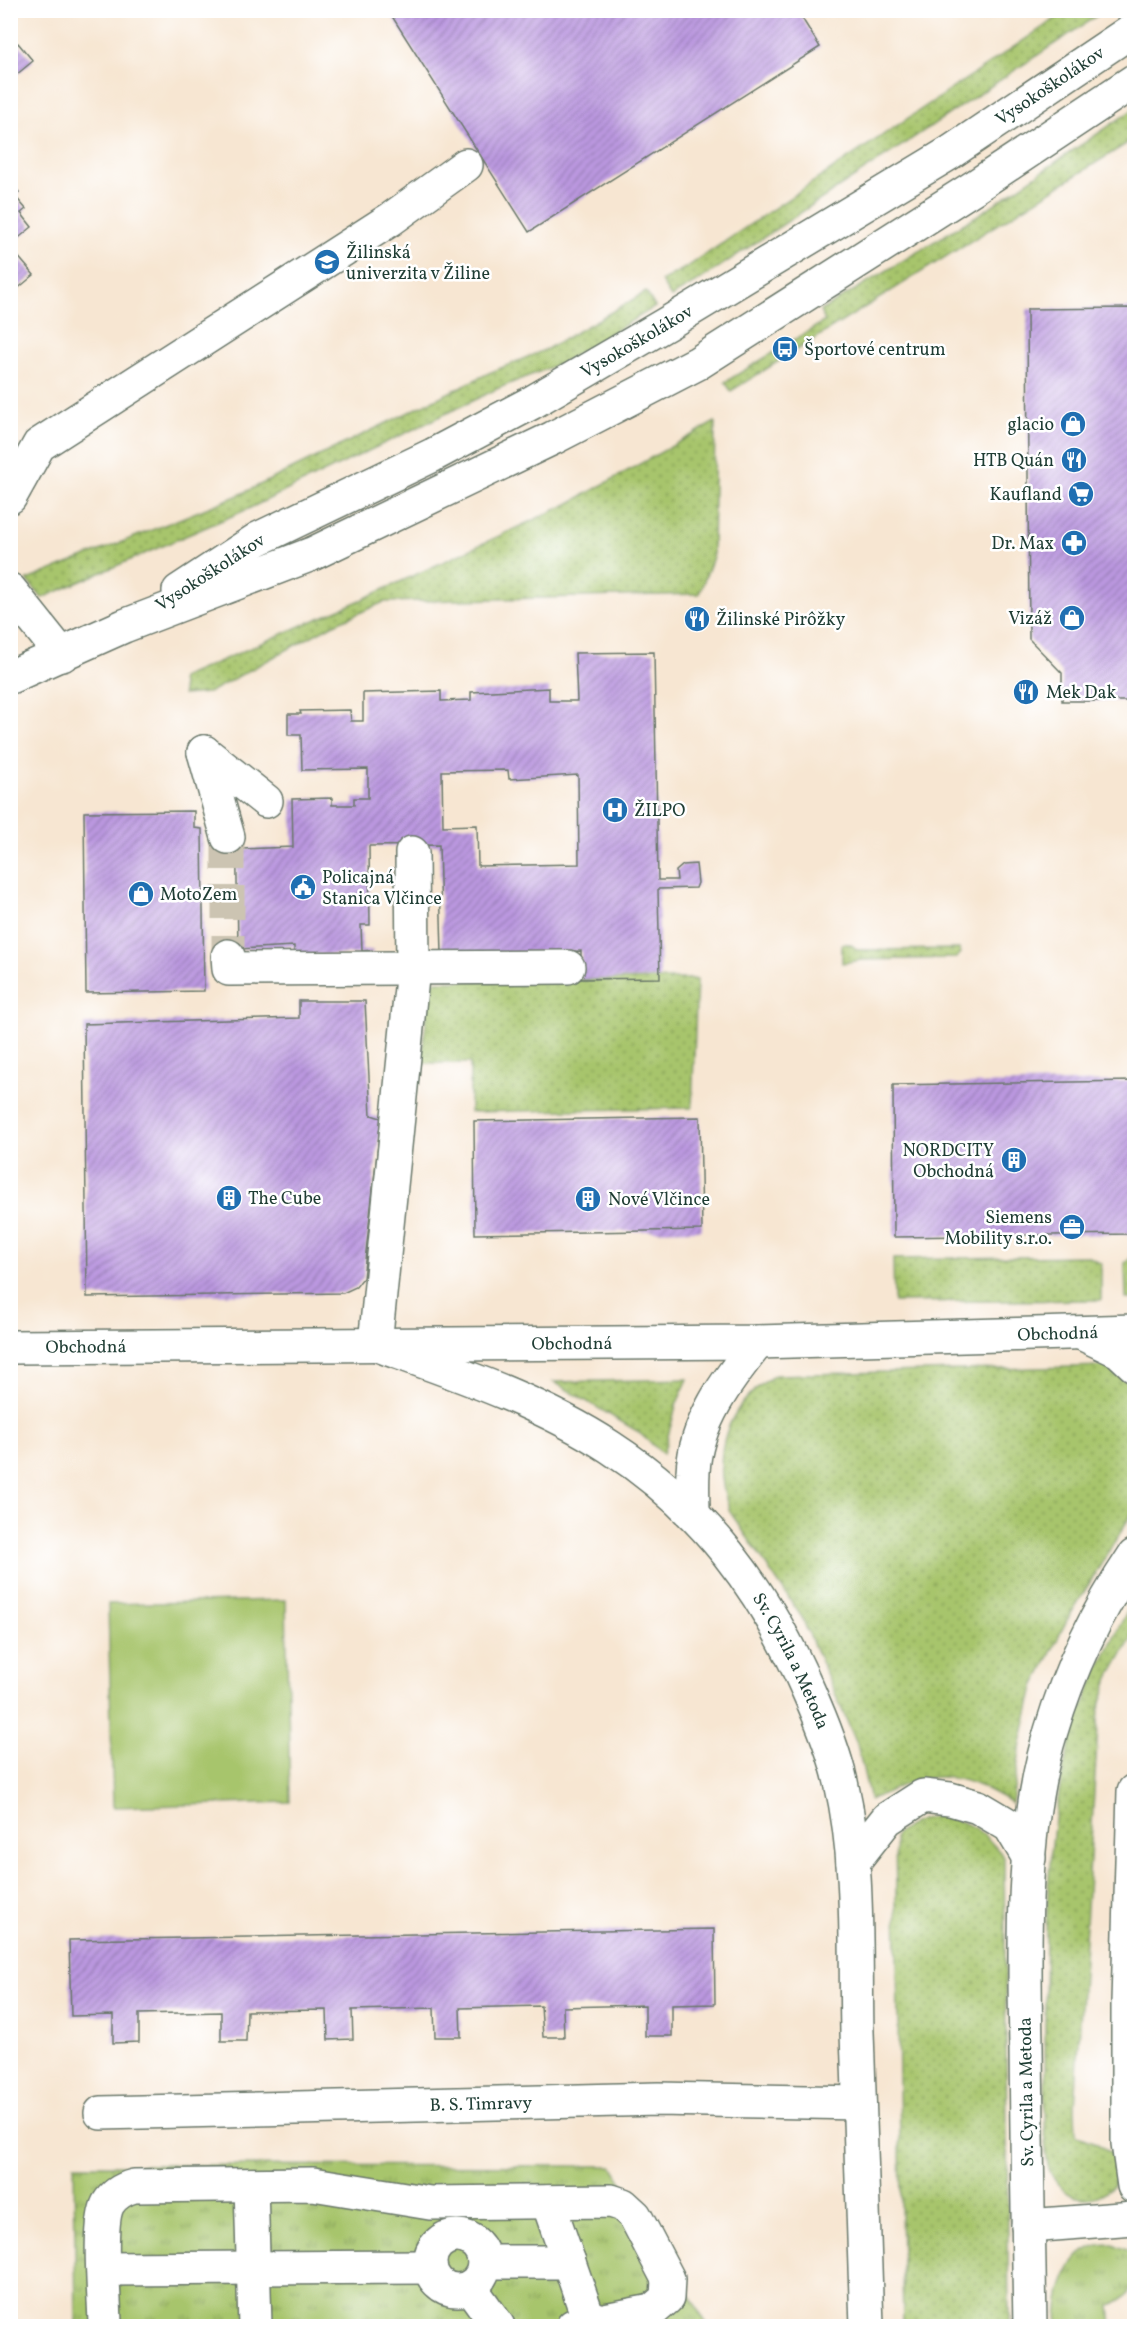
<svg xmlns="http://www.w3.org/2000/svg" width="1145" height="2337" font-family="Vollkorn,serif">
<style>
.grass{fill:url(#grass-dots);stroke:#638150;stroke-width:1.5}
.park{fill:url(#park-tufts);stroke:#638150;stroke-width:1.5}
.pitch{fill:#a7c56c;stroke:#638150;stroke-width:1.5}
.building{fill:url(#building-hatch);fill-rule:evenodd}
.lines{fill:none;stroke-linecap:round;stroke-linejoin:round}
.minor-tunnel{stroke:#ccc4b2;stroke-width:33;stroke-dasharray:33 16;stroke-linecap:butt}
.minor-casing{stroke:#6b786b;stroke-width:36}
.minor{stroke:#fff;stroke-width:33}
.labels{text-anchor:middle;stroke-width:5;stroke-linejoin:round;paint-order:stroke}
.street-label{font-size:18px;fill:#1f3d34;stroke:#fff}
.poi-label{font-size:18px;fill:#1f3d34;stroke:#fff;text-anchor:start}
</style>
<defs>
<pattern id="grass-dots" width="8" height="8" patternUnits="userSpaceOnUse" patternTransform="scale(1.5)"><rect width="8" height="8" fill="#a7c56c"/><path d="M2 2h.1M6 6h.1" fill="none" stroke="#87a15a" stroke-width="1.8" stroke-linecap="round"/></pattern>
<pattern id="park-tufts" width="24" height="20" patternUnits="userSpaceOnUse" patternTransform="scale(1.5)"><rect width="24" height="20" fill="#a7c56c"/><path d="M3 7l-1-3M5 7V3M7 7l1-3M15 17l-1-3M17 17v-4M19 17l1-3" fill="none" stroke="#87a15a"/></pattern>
<pattern id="building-hatch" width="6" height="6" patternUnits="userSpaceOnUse" patternTransform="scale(1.5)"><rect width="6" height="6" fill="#bb98e0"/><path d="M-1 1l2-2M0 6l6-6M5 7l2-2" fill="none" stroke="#977db6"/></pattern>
</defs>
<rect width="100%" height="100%" fill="#fff"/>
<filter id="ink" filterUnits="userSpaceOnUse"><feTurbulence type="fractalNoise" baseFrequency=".0167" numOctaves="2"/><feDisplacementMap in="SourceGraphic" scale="12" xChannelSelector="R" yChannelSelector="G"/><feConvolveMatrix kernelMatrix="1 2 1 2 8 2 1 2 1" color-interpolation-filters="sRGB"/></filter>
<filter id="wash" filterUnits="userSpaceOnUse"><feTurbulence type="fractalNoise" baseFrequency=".008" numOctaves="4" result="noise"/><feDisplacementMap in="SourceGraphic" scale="24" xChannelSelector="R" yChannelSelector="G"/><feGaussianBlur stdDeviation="1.35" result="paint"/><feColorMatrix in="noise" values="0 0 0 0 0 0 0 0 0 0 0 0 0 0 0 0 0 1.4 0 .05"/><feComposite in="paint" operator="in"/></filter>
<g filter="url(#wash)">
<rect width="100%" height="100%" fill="#f7e6d2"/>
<g class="grass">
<path d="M 1067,11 L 1104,11 L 698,281 L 671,297 L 661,281 L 687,267 Z"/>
<path d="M 1134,109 L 1134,139 L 731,391 L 725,382 L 825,321 L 820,311 L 978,215 Z"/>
<path d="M 646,292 L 655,307 L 561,363 L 499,388 L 248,509 L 42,598 L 27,580 L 239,495 L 489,373 L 547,349 Z"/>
<path d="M 715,422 L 713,557 L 699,594 L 384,602 L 332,625 L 208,693 L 183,695 L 181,678 L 363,599 L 568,504 Z"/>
<path d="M 842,944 L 850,944 L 858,950 L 959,949 L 961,953 L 956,958 L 862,960 L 842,963 Z"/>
<path d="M 697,979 L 692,1108 L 470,1112 L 470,1063 L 421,1063 L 428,1006 L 420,1005 L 421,992 L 436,981 Z"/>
<path d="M 1134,1255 L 1134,1299 L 1126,1299 L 1125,1263 Z"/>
<path d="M 1088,1256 L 1101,1264 L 1101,1300 L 894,1302 L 893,1259 Z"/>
<path d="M 1106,1366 L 1131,1385 L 1134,1392 L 1134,1510 L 1067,1620 L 1034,1687 L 1021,1743 L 1012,1803 C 953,1768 931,1770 870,1800 L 857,1744 L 801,1616 L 730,1512 C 710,1455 724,1407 775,1375 Z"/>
<path d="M 688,1379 L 677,1403 L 663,1454 L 637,1431 L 554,1382 Z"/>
<path d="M 1134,1599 L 1134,1634 L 1109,1678 L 1099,1709 L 1075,2107 L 1076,2135 L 1094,2142 L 1114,2154 L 1119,2178 C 1098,2209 1063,2203 1049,2169 C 1046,2161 1046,2150 1045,2141 C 1047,2019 1038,1887 1064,1767 C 1078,1707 1105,1652 1134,1599 Z"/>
<path d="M 942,1816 C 974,1824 983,1831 1004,1857 L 1009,2326 L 903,2326 L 895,1836 C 911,1822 922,1817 942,1816 Z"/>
</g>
<g class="park">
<path d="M 74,2165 L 612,2166 L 708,2326 L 76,2326 Z"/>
<path d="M 1113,2244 L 1129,2251 L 1134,2261 L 1134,2284 L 1127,2296 L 1110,2306 L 1112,2326 L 1057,2326 C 1057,2299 1064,2257 1095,2246 C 1100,2244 1108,2244 1113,2244 Z"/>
</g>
<path class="pitch" d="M 286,1600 L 290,1802 L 113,1807 L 108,1604 Z"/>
<g id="blocks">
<g class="building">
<path d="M 388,10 L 797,10 L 820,47 L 529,232 Z"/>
<path d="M 18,43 L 33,61 L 10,80 L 10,46 L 13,48 Z"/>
<path d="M 10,182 L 19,192 L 14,195 L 26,209 L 21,213 L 32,227 L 10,245 Z"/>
<path d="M 10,247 L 34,275 L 10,295 Z"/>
<path d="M 1134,308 L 1134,701 L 1062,701 L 1062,673 L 1029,639 L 1027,309 Z"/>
<path d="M 654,652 L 658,880 L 677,880 L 676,871 L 683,865 L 696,864 L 698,883 L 696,888 L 658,889 L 660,978 L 581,979 L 581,951 L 442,954 L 439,845 L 369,846 L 370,925 L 361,925 L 362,951 L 372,950 L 373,954 L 294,955 L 294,946 L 238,949 L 236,813 L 239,813 L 240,849 L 293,847 L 292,799 L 332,798 L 332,805 L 354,805 L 354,798 L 368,798 L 368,769 L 302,770 L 301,735 L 288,735 L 288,714 L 301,714 L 300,711 L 350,710 L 351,721 L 363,721 L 363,693 L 441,691 L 441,701 L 471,700 L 471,692 L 549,688 L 549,701 L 577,701 L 575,653 ZM 508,770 L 509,779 L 578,775 L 579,864 L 478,866 L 477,825 L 443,826 L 442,771 Z"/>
<path d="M 194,811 L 194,828 L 202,829 L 204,991 L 86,993 L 84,812 Z"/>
<path d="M 299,1001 L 365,1001 L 371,1115 L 381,1118 L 363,1278 L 356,1287 L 343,1293 L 87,1297 L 84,1024 L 299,1018 Z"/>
<path d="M 1134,1081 L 1134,1234 L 894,1237 L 893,1085 Z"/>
<path d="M 700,1117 L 702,1230 L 475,1234 L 474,1121 Z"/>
<path d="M 714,1929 L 715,2004 L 672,2005 L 672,2036 L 645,2036 L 645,2005 L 563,2007 L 564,2037 L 543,2037 L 541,2006 L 460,2008 L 461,2037 L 435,2037 L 434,2008 L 352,2010 L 353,2039 L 328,2040 L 327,2010 L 247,2011 L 246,2041 L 221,2041 L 221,2012 L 139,2014 L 139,2042 L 113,2043 L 113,2015 L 71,2016 L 69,1940 Z"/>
</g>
</g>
</g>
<g filter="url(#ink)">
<use href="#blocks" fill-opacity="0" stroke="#6b786b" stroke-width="1.5"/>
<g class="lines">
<path class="minor-tunnel" d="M 228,837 L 228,956"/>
<g class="minor-casing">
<g id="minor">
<path d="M 10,497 L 39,445 L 391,219 L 466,165"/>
<path d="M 10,590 L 62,655"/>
<path id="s1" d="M 179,591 L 258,539 L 433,455 L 531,403 L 673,320 L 948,154 L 1134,29"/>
<path d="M 10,677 L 124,626 L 312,554 L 553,438 L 698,363 L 976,186 L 1134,81"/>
<path d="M 204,752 L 228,837"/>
<path d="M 204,752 L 266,801"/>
<path d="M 228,956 L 229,969 L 568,967"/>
<path d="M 1083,1334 L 1119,1351 L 1134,1365"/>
<path id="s2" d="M 375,1344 C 455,1373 538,1400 610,1447 C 704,1508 764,1589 808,1690 C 821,1719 834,1751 841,1782 C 860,1864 855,1949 857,2032 C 860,2130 864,2228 867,2326"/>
<path d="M 375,1344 L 413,968 L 412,853"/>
<path id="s3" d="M 10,1347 L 758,1342 L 1134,1331"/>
<path d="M 693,1514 C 693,1500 692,1486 693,1472 C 695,1422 728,1379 758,1342"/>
<path d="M 1134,1791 L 1128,2002 L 1128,2143 L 1134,2186"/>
<path d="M 853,1862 L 887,1819 L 923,1796 L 950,1799 L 978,1807 L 1010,1826 L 1029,1858"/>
<path id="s4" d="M 101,2113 L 658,2099 L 859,2103"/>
<path d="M 251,2185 L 255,2326"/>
<path d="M 548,2202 L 590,2323"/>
<path d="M 1028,2226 L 1134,2218"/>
<circle cx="457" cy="2263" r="27"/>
<path d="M 484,2262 L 569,2262"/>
<path d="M 104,2269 L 429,2267"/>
<path d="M 470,2287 L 498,2326"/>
<path d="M 105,2326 C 105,2300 97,2225 108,2204 C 114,2194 123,2189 134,2186 L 313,2184 L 430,2203 L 611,2201 L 623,2205 L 635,2216 L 668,2279 L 667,2298 L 652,2311 L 573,2326"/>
<path d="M 1030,2326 C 1028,2233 1027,2139 1026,2046 C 1024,1945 1021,1828 1051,1731 C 1069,1670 1099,1608 1134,1556"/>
</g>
</g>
<use href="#minor" class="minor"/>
</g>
</g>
<defs>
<g id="university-disc" transform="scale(1.35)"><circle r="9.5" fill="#1f6fb2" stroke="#fff"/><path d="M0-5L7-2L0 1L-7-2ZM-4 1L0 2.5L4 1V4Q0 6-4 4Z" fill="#fff"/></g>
<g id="bus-disc" transform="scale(1.35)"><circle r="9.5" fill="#1f6fb2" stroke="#fff"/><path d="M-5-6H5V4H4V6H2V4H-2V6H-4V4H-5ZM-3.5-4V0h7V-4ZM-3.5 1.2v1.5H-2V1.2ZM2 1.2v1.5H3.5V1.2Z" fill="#fff"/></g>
<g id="shop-disc" transform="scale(1.35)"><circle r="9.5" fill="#1f6fb2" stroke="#fff"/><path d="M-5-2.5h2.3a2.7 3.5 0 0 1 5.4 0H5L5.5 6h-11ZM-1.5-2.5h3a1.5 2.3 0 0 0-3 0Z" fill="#fff"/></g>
<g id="restaurant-disc" transform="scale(1.35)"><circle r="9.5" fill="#1f6fb2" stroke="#fff"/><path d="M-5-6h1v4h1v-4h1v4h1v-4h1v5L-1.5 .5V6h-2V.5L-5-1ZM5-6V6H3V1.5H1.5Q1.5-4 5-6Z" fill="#fff"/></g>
<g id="supermarket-disc" transform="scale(1.35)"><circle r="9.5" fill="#1f6fb2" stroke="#fff"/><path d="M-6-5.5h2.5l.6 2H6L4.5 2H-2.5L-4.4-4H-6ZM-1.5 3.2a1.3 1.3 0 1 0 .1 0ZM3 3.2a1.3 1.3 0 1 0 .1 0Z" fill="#fff"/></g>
<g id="pharmacy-disc" transform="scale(1.35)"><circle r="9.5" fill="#1f6fb2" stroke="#fff"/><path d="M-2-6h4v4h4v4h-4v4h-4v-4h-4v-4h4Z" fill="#fff"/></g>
<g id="hospital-disc" transform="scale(1.35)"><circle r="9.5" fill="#1f6fb2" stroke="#fff"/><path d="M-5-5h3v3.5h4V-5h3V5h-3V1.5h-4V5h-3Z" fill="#fff"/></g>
<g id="civic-disc" transform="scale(1.35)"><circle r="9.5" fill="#1f6fb2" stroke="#fff"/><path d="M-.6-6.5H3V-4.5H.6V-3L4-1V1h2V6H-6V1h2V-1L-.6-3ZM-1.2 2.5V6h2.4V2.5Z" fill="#fff"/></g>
<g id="building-disc" transform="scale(1.35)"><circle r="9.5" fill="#1f6fb2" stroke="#fff"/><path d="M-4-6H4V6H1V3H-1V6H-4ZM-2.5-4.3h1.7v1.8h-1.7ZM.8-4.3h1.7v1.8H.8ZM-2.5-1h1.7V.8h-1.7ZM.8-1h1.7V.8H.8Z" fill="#fff"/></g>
<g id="office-disc" transform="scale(1.35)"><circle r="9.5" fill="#1f6fb2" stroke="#fff"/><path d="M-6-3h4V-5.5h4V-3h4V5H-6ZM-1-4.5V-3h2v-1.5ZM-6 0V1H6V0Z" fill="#fff"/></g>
</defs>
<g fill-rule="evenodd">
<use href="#university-disc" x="327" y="262"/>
<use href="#bus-disc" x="785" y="349"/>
<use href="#shop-disc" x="1073" y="424"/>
<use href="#restaurant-disc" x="1074" y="460"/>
<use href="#supermarket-disc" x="1081" y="494"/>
<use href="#pharmacy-disc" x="1074" y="543"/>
<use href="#shop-disc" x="1072" y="618"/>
<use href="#restaurant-disc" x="697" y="619"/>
<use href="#restaurant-disc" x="1026" y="692"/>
<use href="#hospital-disc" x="615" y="810"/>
<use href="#civic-disc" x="303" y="887"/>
<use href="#shop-disc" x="141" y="894"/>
<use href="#building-disc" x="1014" y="1160"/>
<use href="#building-disc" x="229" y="1198"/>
<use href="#building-disc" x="588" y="1199"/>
<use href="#office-disc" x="1072" y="1227"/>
</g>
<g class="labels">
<g class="street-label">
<text dy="6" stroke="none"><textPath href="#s1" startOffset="1008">Vysokoškolákov</textPath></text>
<text dy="6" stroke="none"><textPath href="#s1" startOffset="522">Vysokoškolákov</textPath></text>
<text transform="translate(210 572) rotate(-33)" y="6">Vysokoškolákov</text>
<text dy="6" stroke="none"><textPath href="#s3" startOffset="1048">Obchodná</textPath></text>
<text dy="6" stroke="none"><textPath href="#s3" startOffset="562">Obchodná</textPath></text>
<text dy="6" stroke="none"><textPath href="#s3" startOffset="76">Obchodná</textPath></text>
<text dy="6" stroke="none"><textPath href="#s2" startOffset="542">Sv. Cyrila a Metoda</textPath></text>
<text transform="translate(1026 2092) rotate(-91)" y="6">Sv. Cyrila a Metoda</text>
<text dy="6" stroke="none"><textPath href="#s4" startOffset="380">B. S. Timravy</textPath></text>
</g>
<g class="poi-label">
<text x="346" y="258">Žilinská<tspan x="346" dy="21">univerzita v Žiline</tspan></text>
<text x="804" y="355">Športové centrum</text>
<text x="1054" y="430" text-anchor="end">glacio</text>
<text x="1054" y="466" text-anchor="end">HTB Quán</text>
<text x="1062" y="500" text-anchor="end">Kaufland</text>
<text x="1054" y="549" text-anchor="end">Dr. Max</text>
<text x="1052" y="624" text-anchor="end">Vizáž</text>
<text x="716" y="625">Žilinské Pirôžky</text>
<text x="1046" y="698">Mek Dak</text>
<text x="634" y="816">ŽILPO</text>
<text x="322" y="883">Policajná<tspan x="322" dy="21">Stanica Vlčince</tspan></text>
<text x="160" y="900">MotoZem</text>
<text x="994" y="1156" text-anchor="end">NORDCITY<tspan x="994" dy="21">Obchodná</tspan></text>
<text x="248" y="1204">The Cube</text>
<text x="608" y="1205">Nové Vlčince</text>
<text x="1052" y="1223" text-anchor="end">Siemens<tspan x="1052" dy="21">Mobility s.r.o.</tspan></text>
</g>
</g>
<rect width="1145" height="2337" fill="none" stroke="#fff" stroke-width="36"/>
</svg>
